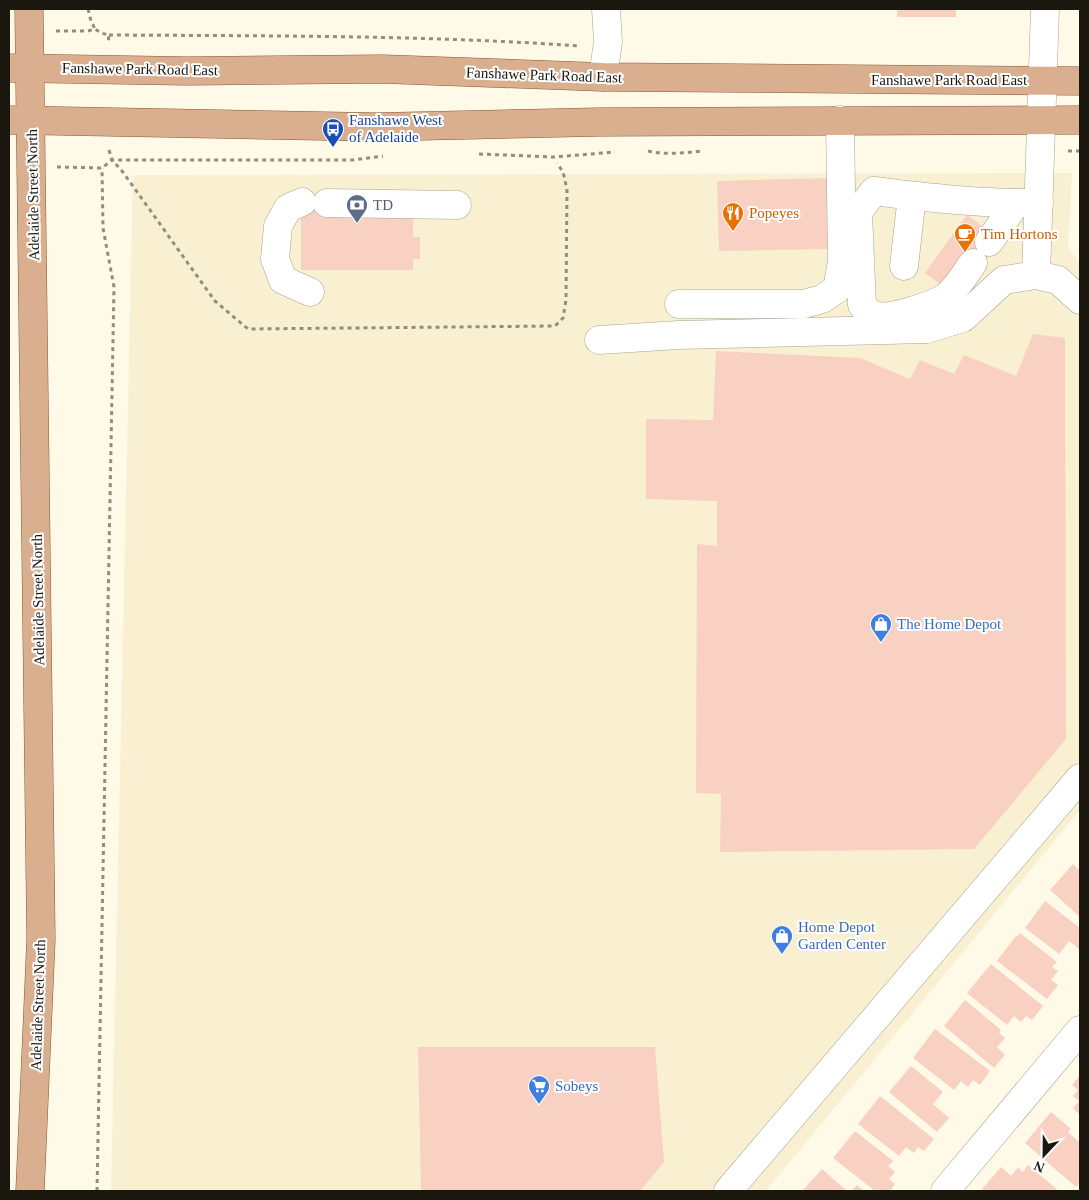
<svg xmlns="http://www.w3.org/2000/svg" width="1089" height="1200" font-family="'Times New Roman',serif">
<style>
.built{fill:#f8f0d1}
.building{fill:#f9d1c2}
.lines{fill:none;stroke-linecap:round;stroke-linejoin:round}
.minor-casing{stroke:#a8a38d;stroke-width:29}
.major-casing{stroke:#875732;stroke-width:29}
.path{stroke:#918e80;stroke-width:3;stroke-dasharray:4 4;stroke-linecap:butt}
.minor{stroke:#fff;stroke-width:28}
.major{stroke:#daaf8f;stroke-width:28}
.labels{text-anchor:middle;stroke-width:4;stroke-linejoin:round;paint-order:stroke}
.street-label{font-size:15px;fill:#1a170f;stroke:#fff}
.transit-label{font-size:15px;fill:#164399;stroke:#fff;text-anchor:start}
.service-label{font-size:15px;fill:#4e5e75;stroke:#fff;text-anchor:start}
.food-label{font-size:15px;fill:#c56008;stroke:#fff;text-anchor:start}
.shop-label{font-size:15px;fill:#366cbe;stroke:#fff;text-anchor:start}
</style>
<rect width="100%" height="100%" fill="#fefae7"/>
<path class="built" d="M 1072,173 L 1068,249 L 1080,262 L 1080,810 L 766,1191 L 111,1191 L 133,175 Z"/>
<g class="building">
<rect x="897" y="9" width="59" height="8"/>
<path d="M 829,178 L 831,249 L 719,251 L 717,181 Z"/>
<path d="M 306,201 L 413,211 L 413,237 L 420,237 L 420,259 L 413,259 L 413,270 L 301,270 L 301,207 Z"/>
<path d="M 967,215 L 988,230 L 996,247 L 980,268 L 947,289 L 925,273 Z"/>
<path d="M 1033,334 L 1065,338 L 1066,739 L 974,849 L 720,852 L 721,794 L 696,793 L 697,544 L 717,546 L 717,501 L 646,499 L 646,419 L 713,420 L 716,351 L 860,358 L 910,379 L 920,360 L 954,374 L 964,355 L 1016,376 Z"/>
<path d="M 1073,864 L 1080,871 L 1080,917 L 1050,890 Z"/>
<path d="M 1045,901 L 1080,928 L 1080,950 L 1069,941 L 1059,954 L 1025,928 Z"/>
<path d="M 1020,933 L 1057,962 L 1052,967 L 1058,971 L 1051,980 L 1058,985 L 1047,999 L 997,961 L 1016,936 L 1017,937 Z"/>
<path d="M 991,964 L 1043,1006 L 1032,1020 L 1026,1016 L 1021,1022 L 1014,1016 L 1007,1025 L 967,993 Z"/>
<path d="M 965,1000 L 1001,1030 L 999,1033 L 1005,1038 L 997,1047 L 1005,1055 L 994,1068 L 944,1026 Z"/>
<path d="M 935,1029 L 990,1071 L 980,1085 L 973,1080 L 968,1087 L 961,1081 L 954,1090 L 913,1058 Z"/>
<path d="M 418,1047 L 655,1047 L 664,1162 L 640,1191 L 421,1191 Z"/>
<path d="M 911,1066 L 943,1092 L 933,1104 L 949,1118 L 937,1132 L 889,1092 Z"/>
<path d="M 1080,1075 L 1080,1115 L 1073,1108 L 1079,1101 L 1073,1096 L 1078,1090 L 1072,1085 Z"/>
<path d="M 880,1096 L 934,1139 L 924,1151 L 918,1147 L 914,1153 L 906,1147 L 899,1156 L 858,1124 Z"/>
<path d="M 1051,1112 L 1071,1129 L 1068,1132 L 1080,1143 L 1080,1183 L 1076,1187 L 1025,1143 Z"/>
<path d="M 855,1131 L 893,1161 L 888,1166 L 895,1172 L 889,1179 L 895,1184 L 890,1191 L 875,1191 L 833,1158 Z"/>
<path d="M 1028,1165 L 1059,1191 L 985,1191 L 982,1189 L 1001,1167 L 1011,1176 L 1018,1167 L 1023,1172 Z"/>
<path d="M 822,1169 L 847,1191 L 802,1191 Z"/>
<path d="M 857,1185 L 864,1191 L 851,1191 Z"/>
</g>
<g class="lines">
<g class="minor-casing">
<g id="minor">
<path d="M 603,77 L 608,42 L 606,9"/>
<path d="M 302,202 L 288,208 L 278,226 L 275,259 L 283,280 L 310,292"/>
<path d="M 327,203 L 457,205"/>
<path d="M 989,242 L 1016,203"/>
<path d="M 973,263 C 965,274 957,289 946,297 C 934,305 891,319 878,316 C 871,315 866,310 862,305 L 858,212 L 874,191 C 929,198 984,204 1039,203"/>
<path d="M 904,266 L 912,196"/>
<path d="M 1036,275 L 1045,9"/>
<path d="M 679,304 L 804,304 L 822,299 L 837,289 L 842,262 L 840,120"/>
<path d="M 599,340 L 679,335 L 927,329 L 963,318 L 1004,280 L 1036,275 L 1058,280 L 1080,300"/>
<path d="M 728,1191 L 1080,778"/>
<path d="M 945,1191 L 1080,1030"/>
</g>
</g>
<g class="major-casing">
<g id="major">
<path d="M 29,9 L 41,939 L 30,1191"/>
<path d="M 9,68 L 187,71 L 382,69 L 603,77 L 1080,81"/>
<path d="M 9,120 L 376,127 L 599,122 L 1080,120"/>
</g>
</g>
<g class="path">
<path d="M 88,9 L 91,21 L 95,29"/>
<path d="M 56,31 L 88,31 L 95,29 L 101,33 L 109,35 L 108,44"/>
<path d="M 109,35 C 266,36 423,35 580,46"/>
<path d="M 109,150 L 112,160 L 122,171 L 215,301 L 248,329 L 555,326 L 563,318 L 566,300 L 567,189 L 563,172 L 557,163"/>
<path d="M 648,151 C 665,155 684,153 702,151"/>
<path d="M 1068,151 L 1080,151"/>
<path d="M 479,154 L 554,157 L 615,152"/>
<path d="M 57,167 L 102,168 L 112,160 L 353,160 L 383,156"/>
<path d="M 97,1191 L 114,287 L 103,228 L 102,168"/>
</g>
<use href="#minor" class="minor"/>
<use href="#major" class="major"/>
</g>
<defs>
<g id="bus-pin" transform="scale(1.125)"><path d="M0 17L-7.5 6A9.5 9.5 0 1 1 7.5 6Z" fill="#1a4fb4" stroke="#fff"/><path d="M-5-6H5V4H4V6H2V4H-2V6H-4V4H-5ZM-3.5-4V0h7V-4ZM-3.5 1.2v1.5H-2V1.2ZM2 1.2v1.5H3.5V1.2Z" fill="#fff"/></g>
<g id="bank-pin" transform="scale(1.125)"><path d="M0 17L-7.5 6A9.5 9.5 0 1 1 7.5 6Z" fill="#5c6f8a" stroke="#fff"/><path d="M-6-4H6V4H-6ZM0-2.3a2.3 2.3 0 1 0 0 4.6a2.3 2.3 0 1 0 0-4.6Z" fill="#fff"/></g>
<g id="restaurant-pin" transform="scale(1.125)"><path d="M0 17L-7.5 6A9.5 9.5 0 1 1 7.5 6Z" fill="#e8710a" stroke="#fff"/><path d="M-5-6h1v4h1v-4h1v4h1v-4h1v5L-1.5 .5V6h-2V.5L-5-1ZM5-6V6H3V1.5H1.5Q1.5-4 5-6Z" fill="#fff"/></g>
<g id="cafe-pin" transform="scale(1.125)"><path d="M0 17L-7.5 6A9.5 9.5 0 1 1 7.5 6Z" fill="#e8710a" stroke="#fff"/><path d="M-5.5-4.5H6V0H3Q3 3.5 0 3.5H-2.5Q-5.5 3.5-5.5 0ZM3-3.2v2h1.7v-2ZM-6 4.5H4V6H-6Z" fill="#fff"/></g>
<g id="shop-pin" transform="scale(1.125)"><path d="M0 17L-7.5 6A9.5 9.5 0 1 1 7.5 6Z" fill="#3f7fe0" stroke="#fff"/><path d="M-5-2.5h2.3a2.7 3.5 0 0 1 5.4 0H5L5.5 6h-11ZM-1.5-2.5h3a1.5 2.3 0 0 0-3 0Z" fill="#fff"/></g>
<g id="supermarket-pin" transform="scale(1.125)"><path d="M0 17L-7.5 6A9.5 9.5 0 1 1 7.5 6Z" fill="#3f7fe0" stroke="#fff"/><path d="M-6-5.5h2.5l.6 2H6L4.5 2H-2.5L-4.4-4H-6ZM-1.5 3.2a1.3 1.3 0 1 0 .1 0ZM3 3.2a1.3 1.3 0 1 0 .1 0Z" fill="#fff"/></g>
</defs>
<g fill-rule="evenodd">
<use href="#bus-pin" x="333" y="129"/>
<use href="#bank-pin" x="357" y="205"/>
<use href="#restaurant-pin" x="733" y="213"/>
<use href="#cafe-pin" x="965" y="234"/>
<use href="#shop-pin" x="881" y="624"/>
<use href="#shop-pin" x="782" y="936"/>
<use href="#supermarket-pin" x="539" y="1086"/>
</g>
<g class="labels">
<g class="street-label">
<text transform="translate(140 69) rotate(1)" y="5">Fanshawe Park Road East</text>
<text transform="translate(544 75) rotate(2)" y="5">Fanshawe Park Road East</text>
<text x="949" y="85">Fanshawe Park Road East</text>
<text transform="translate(33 195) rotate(-91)" y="5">Adelaide Street North</text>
<text transform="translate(38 600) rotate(-91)" y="5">Adelaide Street North</text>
<text transform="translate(38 1005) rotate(-88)" y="5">Adelaide Street North</text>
</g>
<g class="transit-label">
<text x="349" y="125">Fanshawe West<tspan x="349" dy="17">of Adelaide</tspan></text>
</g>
<g class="service-label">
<text x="373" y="210">TD</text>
</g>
<g class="food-label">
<text x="749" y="218">Popeyes</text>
<text x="981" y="239">Tim Hortons</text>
</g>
<g class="shop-label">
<text x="897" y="629">The Home Depot</text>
<text x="798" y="932">Home Depot<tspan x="798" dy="17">Garden Center</tspan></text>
<text x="555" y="1091">Sobeys</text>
</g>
</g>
<rect width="1089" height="1200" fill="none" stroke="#1a170f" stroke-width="20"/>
<g transform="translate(1044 1155) rotate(202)" stroke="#ffffff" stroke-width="4" paint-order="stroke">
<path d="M0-4L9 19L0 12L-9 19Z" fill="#1a170f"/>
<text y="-8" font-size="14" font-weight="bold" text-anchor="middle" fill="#1a170f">N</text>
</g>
</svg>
